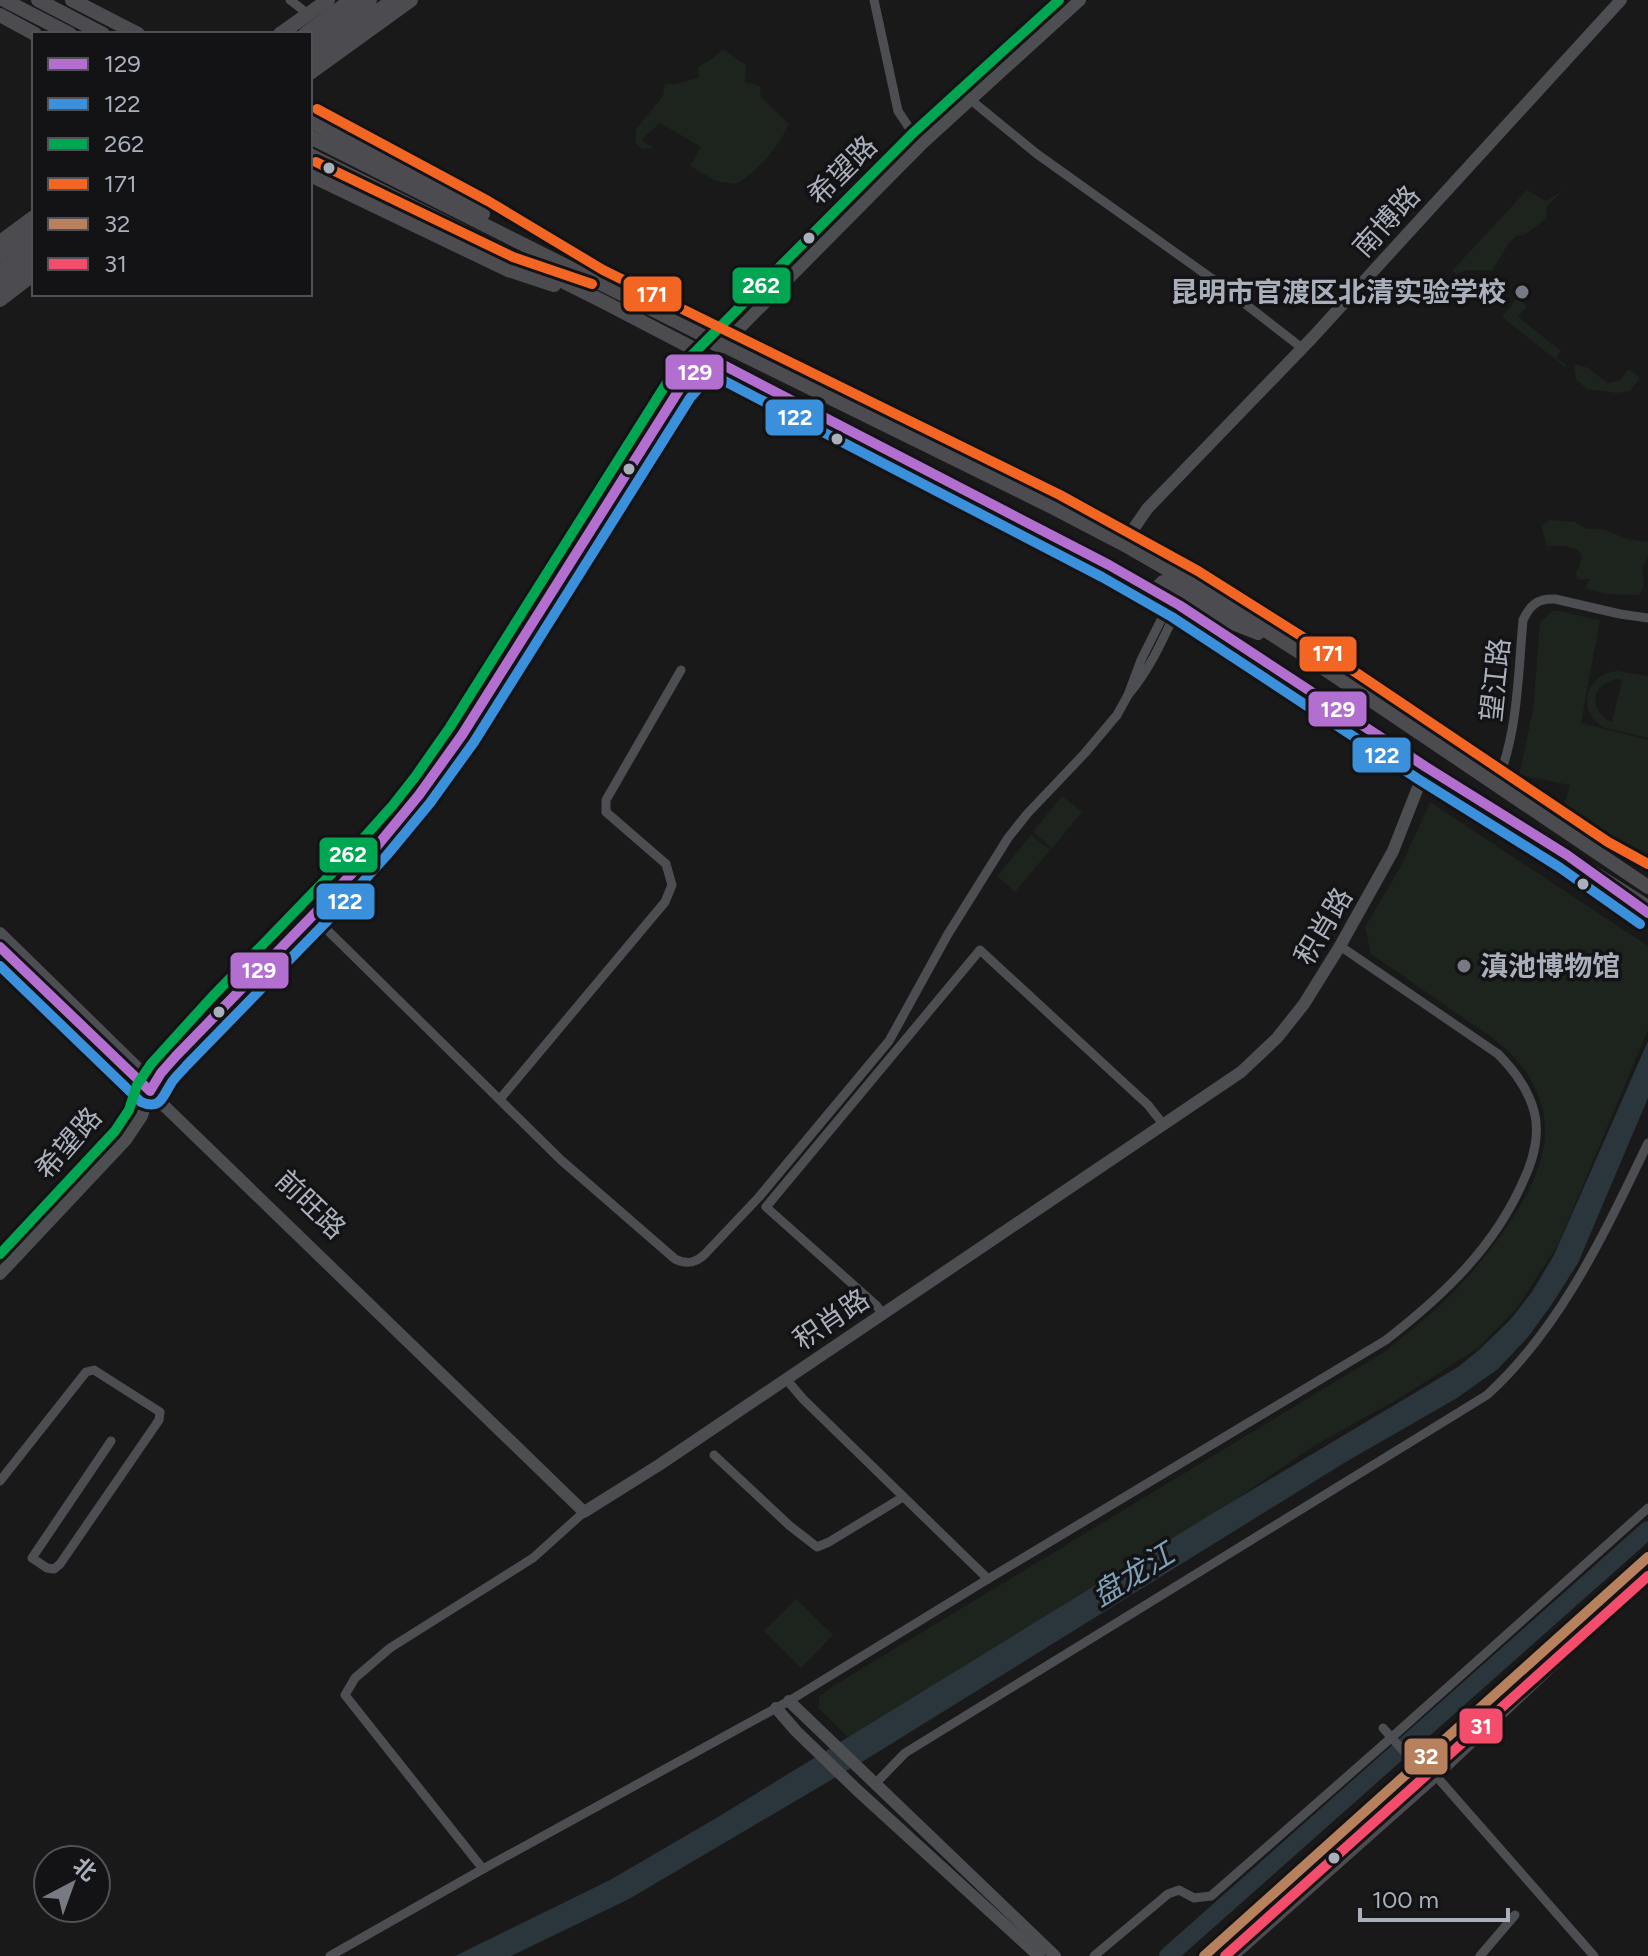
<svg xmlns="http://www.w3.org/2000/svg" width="1648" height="1956" font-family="Figtree,'Noto Sans SC',sans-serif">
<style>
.green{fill:#1c241d;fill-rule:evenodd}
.water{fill:#2b353c}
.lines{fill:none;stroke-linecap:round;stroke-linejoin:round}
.river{stroke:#2b353c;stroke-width:18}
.minor{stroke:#4c4e52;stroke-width:9}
.tertiary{stroke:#4c4e52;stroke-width:12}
.secondary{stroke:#4c4c50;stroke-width:14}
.bus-1-casing{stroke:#131315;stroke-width:16}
.bus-2-casing{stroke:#131315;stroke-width:16}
.bus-3-casing{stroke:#131315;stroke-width:16}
.bus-4-casing{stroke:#131315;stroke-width:16}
.bus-5-casing{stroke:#131315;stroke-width:16}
.bus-6-casing{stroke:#131315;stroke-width:16}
.bus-1{stroke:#b36fd0;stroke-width:10}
.bus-2{stroke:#3a90db;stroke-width:10}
.bus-3{stroke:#00a651;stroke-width:10}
.bus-4{stroke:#f26522;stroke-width:10}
.bus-5{stroke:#b6815c;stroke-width:10}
.bus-6{stroke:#f44d6c;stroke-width:10}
.bus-dot{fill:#a9afbb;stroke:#131315;stroke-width:3}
.poi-dot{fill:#777a82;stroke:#131315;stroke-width:3}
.labels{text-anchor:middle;stroke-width:7;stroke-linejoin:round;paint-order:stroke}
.street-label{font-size:28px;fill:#a9afbb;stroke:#131315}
.poi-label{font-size:28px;font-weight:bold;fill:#a9afbb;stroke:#131315;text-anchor:end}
.water-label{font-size:30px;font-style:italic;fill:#7e9fb8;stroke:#131315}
.line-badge{stroke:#131315;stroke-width:3}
.badge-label{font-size:22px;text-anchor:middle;font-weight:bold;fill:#fff}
</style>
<rect width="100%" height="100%" fill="#191919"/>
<g class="green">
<path d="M 723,49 L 746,65 L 745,82 L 760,86 L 761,97 L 789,124 C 778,148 758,171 736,184 L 716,181 L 690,166 L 701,147 L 660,123 L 641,140 L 654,148 L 642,149 L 635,142 L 636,129 L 663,96 L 665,84 L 675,84 L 699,77 L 698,67 L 712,59 Z"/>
<path d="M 1527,190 L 1546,201 L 1563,190 L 1547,206 L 1546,219 L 1524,235 L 1516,236 L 1508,244 L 1492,271 L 1467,270 L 1457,274 L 1452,271 Z"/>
<path d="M 1517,298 L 1527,306 L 1518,317 L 1561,351 L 1556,358 L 1566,365 L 1565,367 L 1502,317 Z"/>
<path d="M 1574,364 L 1589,368 L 1607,383 L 1620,380 L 1629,369 L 1640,378 L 1630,391 L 1617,393 L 1587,389 L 1576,379 Z"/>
<path d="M 1550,520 L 1574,522 L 1587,529 L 1604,529 L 1627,539 L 1648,542 L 1648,557 L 1642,567 L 1644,585 L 1639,595 L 1605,594 L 1585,588 L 1590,579 L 1577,580 L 1576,572 C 1593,544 1565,546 1547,546 L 1541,526 Z"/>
<path d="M 1554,610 L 1600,620 L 1581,723 L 1648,740 L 1648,859 L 1564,806 L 1570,785 L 1519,775 L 1533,710 L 1540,622 Z"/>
<path d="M 1617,671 L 1648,676 L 1648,738 L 1605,728 C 1576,712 1584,675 1617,671 ZM 1616,679 L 1622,680 L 1612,722 C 1588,712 1590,685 1616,679 Z"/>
<path d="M 1062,796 L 1082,812 L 1052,848 L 1033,832 Z"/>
<path d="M 1430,802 L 1648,946 L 1648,1030 L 1558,1245 L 1516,1309 L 1478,1348 L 1400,1398 L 1312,1447 L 1219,1511 L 851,1740 L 819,1709 L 819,1697 L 830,1688 L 1386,1351 C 1403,1336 1421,1323 1437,1308 C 1478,1270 1543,1192 1545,1135 C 1546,1108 1535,1081 1518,1062 C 1501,1041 1478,1028 1456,1013 C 1428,993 1399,973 1371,954 L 1365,927 L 1401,866 Z"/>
<path d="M 1031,835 L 1050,850 L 1015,892 L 997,876 Z"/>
<path d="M 796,1599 L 833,1635 L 801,1668 L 764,1631 Z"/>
</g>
<path class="water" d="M 1648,1041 L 1648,1098 L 1578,1263 L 1552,1304 L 1528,1337 L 1498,1369 L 1457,1398 L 1344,1463 L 870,1757 L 629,1899 L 511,1956 L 455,1956 L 610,1880 L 718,1817 L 1215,1512 L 1458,1367 L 1479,1350 L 1510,1320 L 1532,1292 L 1554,1255 Z"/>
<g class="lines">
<path class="river" d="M 1168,1956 L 1648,1530"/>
<g class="minor">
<path d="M 290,0 L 308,14"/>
<path d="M 874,0 L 898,111 L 912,132"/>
<path d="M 966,96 L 1037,154 L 1218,283 L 1302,348"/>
<path d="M 1171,600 L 1141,660 L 1128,695 C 1151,668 1164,637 1179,605"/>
<path d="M 1497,783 C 1518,731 1518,676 1523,620 C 1530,605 1538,598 1555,599 L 1620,614 L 1648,618"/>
<path d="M 312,915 L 561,1160 L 675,1259 C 687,1265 696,1263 705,1254 L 759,1197 L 889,1041 L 948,934 L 1008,838 L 1027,814 L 1085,753 L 1117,715 L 1128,695"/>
<path d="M 0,972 L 15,962"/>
<path d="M 500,1099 L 665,902 L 672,885 L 666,864 L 606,812 L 606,800 L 681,670"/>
<path d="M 882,1313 L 876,1305 L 766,1207 L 980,950 L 1148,1105 L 1163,1124"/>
<path d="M 786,1379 L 803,1399 L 988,1579"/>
<path d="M 714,1455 L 790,1526 L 817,1547 L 829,1542 L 903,1497"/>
<path d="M 0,1481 L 86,1372 L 94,1370 L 160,1412 L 159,1420 L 60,1564 L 54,1569 L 47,1568 L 32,1558 L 111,1441"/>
<path d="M 1383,1728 L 1416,1765"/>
<path d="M 1422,1760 L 1594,1956"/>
<path d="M 875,1784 L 905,1753 L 1487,1395 C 1561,1328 1605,1232 1648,1143"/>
<path d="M 483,1869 L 345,1695 L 355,1678 L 390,1648 L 533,1558 L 584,1512"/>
<path d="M 330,1956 L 483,1869 L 789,1701 L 988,1579 L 1386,1340 C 1444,1295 1496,1246 1525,1177 C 1534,1158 1540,1132 1534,1111 C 1528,1089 1514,1070 1498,1054 L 1340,946"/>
<path d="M 1094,1956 L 1168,1894 L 1179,1890 L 1194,1898 L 1211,1896 L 1391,1738 L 1648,1508"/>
<path d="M 1480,1956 L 1515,1915"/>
</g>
<g class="tertiary">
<path d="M 1123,544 L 1147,509 L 1312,338 L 1621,0"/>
<path d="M 0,933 L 149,1079"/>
<path d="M 0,947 L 584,1512 L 659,1465 L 1241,1072 L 1277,1038 L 1304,1004 L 1340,946 L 1393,851 L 1426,767"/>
<path d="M 0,1255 L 114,1130 L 127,1110 L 140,1083 L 165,1051 L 306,909 L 396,808 L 453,730 L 673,376 L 912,132 L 1058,0"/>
<path d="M 0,1274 L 126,1140 L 142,1116 L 150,1091 L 161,1073 C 239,984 327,905 404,814 C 425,789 443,762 462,735 L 679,390 C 693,373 706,359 723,345 L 923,143 L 1080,0"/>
<path d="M 789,1701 L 1055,1956"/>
<path d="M 776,1708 L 796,1731 L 856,1789 L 1039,1956"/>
</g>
<g class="secondary">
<path d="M 4,0 L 70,34"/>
<path d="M 38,0 L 103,34"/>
<path d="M 72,0 L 138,34"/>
<path d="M 0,15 L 35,34"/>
<path d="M 280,34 L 328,0"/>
<path d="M 305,34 L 351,0"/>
<path d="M 310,44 L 370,0"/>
<path d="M 310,60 L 393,0"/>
<path d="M 310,73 L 411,0"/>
<path d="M 310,121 L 483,214"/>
<path d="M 310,137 L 723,345 L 1054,508 L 1123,544 L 1191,583 L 1301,653 L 1648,887"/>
<path d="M 310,155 L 604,302 L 1109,565 L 1179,605 L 1426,767 L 1648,907"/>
<path d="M 310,175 L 508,270 L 554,285"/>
<path d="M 0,242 L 34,217"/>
<path d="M 0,255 L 34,230"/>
<path d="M 0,271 L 34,247"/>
<path d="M 0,284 L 34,259"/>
<path d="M 0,300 L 34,274"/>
<path d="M 1165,597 L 1158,587 L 1163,582 L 1167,583 L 1225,620 L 1258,633"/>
<path d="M 1204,1956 L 1648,1557"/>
<path d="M 1231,1956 L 1435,1775 L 1648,1573"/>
</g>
<g class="bus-1-casing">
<path id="bus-1" d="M 0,947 L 150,1091 L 161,1073 L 176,1056 L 321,907 L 377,846 L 419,795 L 462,735 L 679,390 L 708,357 L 1109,565 L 1179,605 L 1426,767 L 1567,855 L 1648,913"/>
</g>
<g class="bus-2-casing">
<path id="bus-2" d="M 0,966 L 141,1102 C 161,1111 163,1095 172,1082 C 176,1076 182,1071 186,1066 L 331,917 L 387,855 L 430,803 L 474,742 L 690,398 L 711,374 L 1102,577 L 1172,617 L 1418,779 L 1559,867 L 1640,924"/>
</g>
<g class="bus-3-casing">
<path id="bus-3" d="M 0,1254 L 115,1131 L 129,1110 L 137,1085 L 151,1064 L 211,998 L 334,871 L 393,805 L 415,777 L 450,727 L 668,381 L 690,357 L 913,133 L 1059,0"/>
</g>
<g class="bus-4-casing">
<g id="bus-4">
<path d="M 317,109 L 488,201 L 603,270 L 1060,495 L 1198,571 L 1309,641 L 1608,842 L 1648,864"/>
<path d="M 316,162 L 513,257 L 592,284"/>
</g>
</g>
<g class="bus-5-casing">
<path id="bus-5" d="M 1204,1956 L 1648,1557"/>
</g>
<g class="bus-6-casing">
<path id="bus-6" d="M 1225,1956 L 1648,1576"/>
</g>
<use href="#bus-1" class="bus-1"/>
<use href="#bus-2" class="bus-2"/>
<use href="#bus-3" class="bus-3"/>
<use href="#bus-4" class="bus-4"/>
<use href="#bus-5" class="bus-5"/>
<use href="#bus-6" class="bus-6"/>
</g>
<g class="bus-dot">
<circle cx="329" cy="168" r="7"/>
<circle cx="809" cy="238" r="7"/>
<circle cx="837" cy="439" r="7"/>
<circle cx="629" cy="469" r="7"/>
<circle cx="1583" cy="884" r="7"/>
<circle cx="219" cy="1012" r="7"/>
<circle cx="1334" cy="1858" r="7"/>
</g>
<g class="poi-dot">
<circle cx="1522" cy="292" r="8"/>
<circle cx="1464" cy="966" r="8"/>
</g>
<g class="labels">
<g class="street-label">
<text transform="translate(842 170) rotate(-45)" y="10">希望路</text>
<text transform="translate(1386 221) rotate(-48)" y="10">南博路</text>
<text transform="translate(1495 680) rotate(-84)" y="10">望江路</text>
<text transform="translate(1323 926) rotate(-59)" y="10">积肖路</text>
<text transform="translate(68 1143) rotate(-49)" y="10">希望路</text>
<text transform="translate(311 1204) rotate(44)" y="10">前旺路</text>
<text transform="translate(831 1319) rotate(-34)" y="10">积肖路</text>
</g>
<g class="poi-label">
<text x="1506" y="302">昆明市官渡区北清实验学校</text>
<text x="1480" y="976" text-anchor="start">滇池博物馆</text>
</g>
<g class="water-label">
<text transform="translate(1133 1575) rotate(-32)" y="10">盘龙江</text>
</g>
</g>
<g class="line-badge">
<rect x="731" y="266" width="61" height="39" rx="8" fill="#00a651"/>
<rect x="622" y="275" width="61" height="38" rx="8" fill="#f26522"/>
<rect x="664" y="353" width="61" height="38" rx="8" fill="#b36fd0"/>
<rect x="764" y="398" width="61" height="39" rx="8" fill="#3a90db"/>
<rect x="1298" y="635" width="60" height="38" rx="8" fill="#f26522"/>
<rect x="1307" y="690" width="61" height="38" rx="8" fill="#b36fd0"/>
<rect x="1351" y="736" width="61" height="38" rx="8" fill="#3a90db"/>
<rect x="318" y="836" width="61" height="38" rx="8" fill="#00a651"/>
<rect x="315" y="882" width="61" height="39" rx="8" fill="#3a90db"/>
<rect x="229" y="951" width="61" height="39" rx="8" fill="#b36fd0"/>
<rect x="1458" y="1707" width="46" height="38" rx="8" fill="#f44d6c"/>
<rect x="1403" y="1737" width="46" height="39" rx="8" fill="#b6815c"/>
</g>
<g class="badge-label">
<text x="761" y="293">262</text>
<text x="652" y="302">171</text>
<text x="695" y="380">129</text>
<text x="795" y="425">122</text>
<text x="1328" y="661">171</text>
<text x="1338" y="717">129</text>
<text x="1382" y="763">122</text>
<text x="348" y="862">262</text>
<text x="345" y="909">122</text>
<text x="259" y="978">129</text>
<text x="1481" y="1734">31</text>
<text x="1426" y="1764">32</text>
</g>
<rect x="32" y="32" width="280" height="264" fill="#131315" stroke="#4f5157" stroke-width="2"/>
<rect x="48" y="58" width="40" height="12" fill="#b36fd0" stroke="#4f5157" stroke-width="2"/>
<text x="104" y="72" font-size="24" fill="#a9afbb">129</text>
<rect x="48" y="98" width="40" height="12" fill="#3a90db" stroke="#4f5157" stroke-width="2"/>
<text x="104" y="112" font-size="24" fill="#a9afbb">122</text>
<rect x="48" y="138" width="40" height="12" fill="#00a651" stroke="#4f5157" stroke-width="2"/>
<text x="104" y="152" font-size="24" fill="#a9afbb">262</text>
<rect x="48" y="178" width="40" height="12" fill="#f26522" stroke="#4f5157" stroke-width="2"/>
<text x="104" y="192" font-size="24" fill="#a9afbb">171</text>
<rect x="48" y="218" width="40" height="12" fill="#b6815c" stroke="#4f5157" stroke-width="2"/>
<text x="104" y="232" font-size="24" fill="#a9afbb">32</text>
<rect x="48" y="258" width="40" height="12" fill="#f44d6c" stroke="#4f5157" stroke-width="2"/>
<text x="104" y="272" font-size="24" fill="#a9afbb">31</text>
<g transform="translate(72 1884) rotate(41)"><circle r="38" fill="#131315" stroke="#4f5157" stroke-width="2"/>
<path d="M0-6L14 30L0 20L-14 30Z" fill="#777a82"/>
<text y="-12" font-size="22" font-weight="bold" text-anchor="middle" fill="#a9afbb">北</text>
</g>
<path d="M1360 1908v12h148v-12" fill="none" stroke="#a9afbb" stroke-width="4"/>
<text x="1372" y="1908" font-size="24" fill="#a9afbb" stroke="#131315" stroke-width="6" paint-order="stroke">100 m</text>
</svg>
